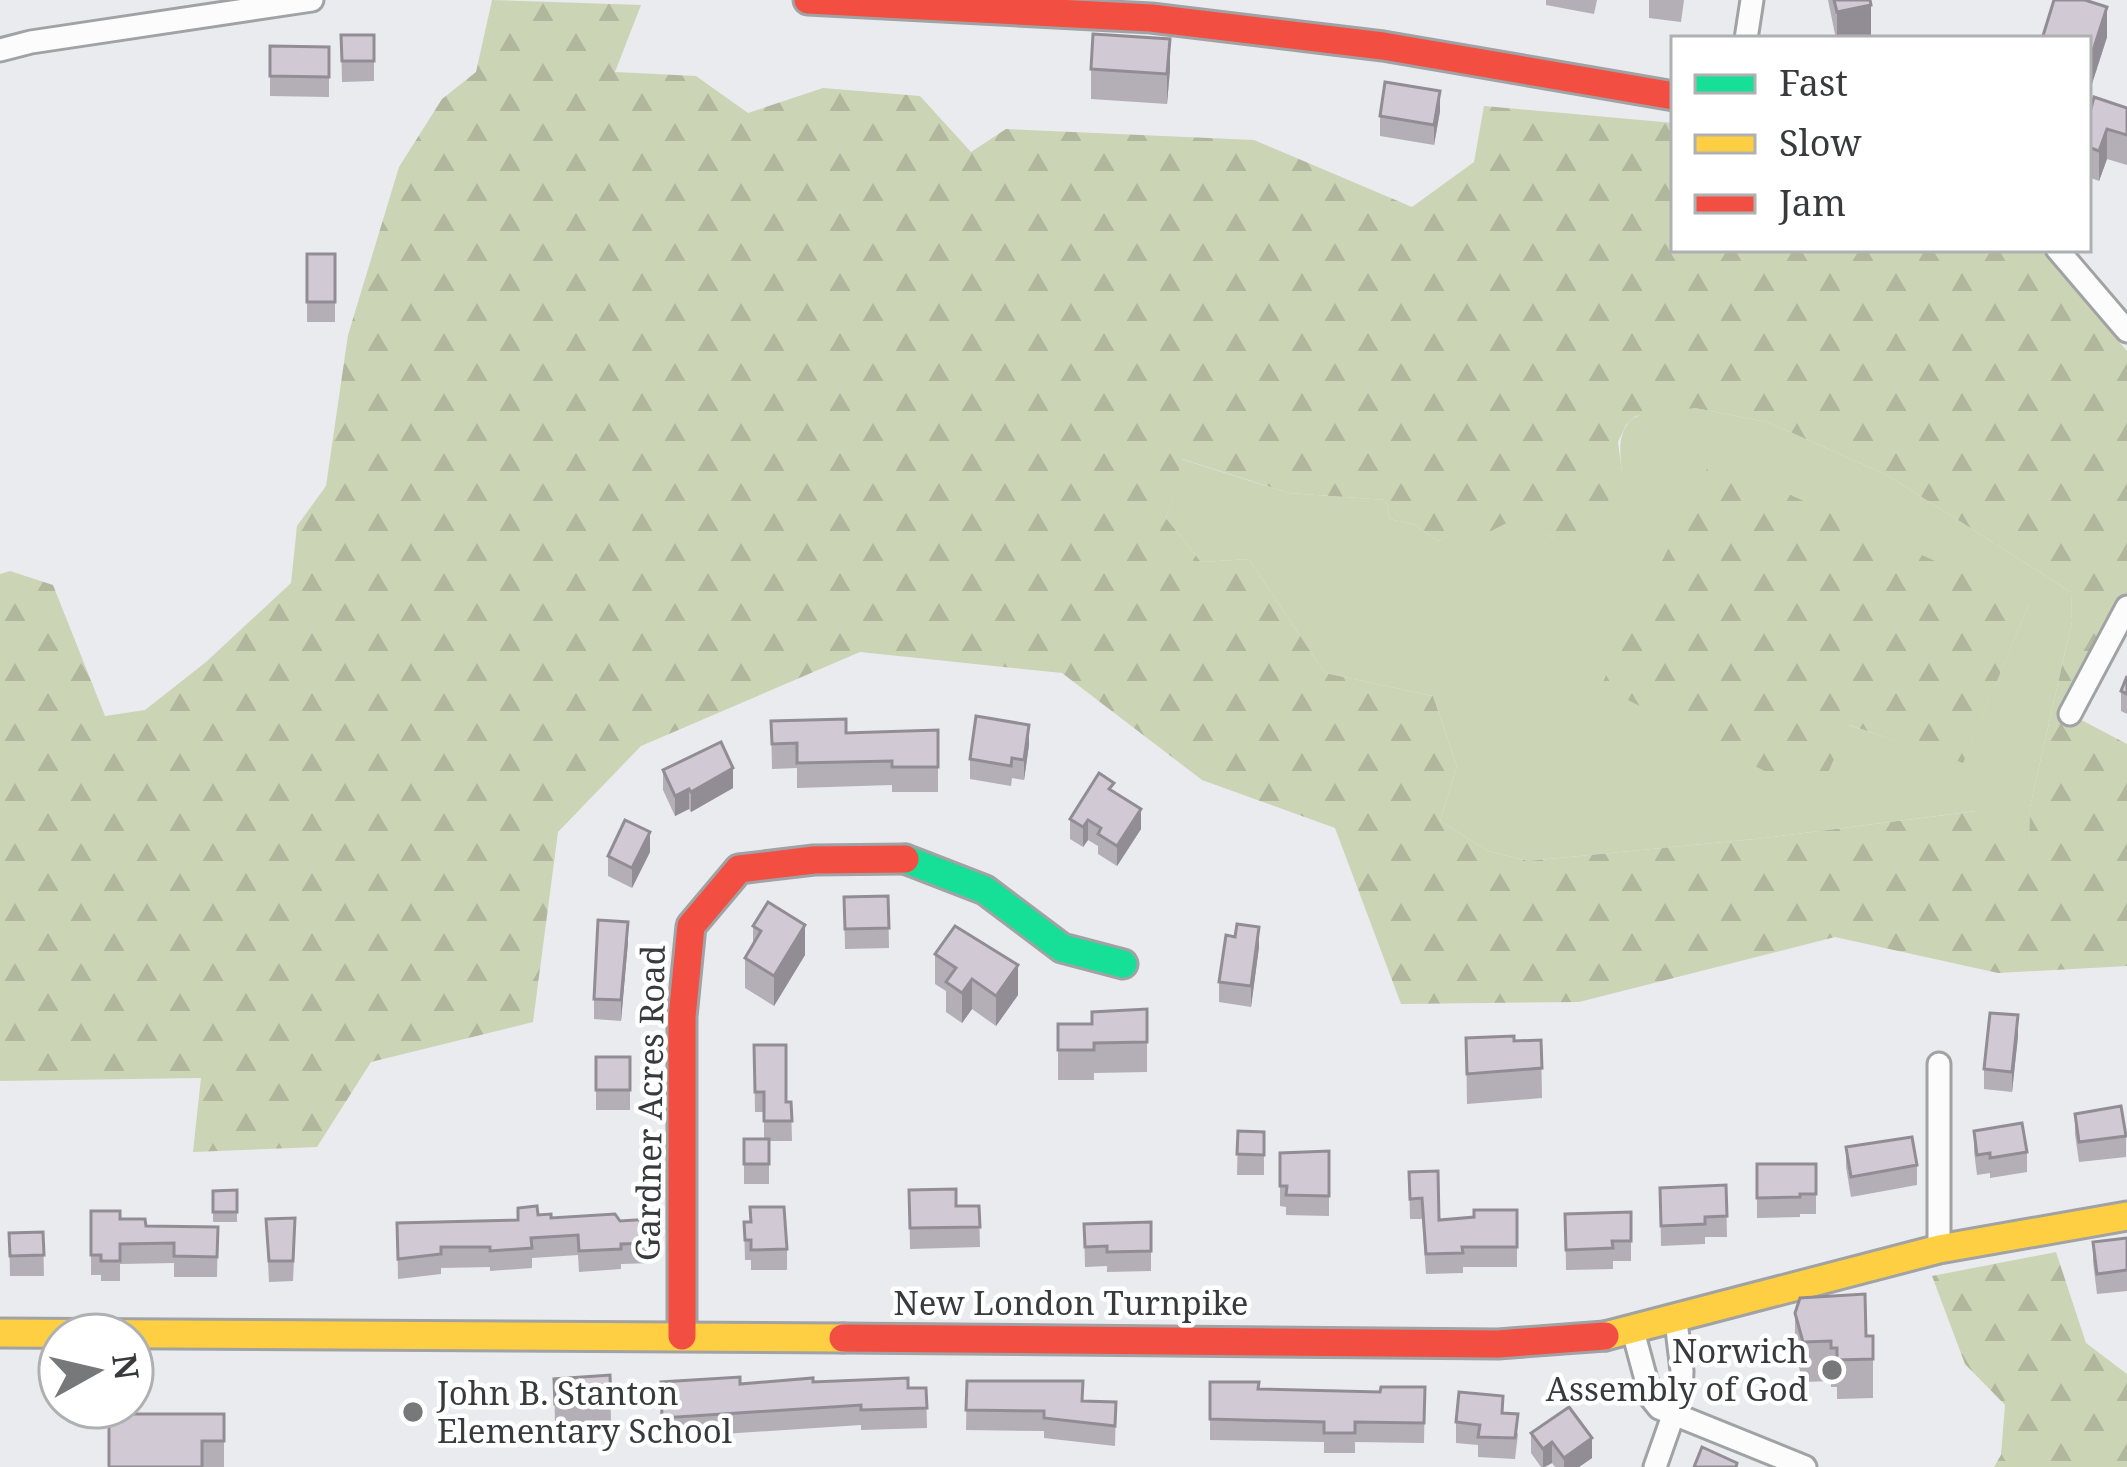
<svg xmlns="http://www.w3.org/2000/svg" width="2127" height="1467" font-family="'Noto Serif',serif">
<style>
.green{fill:#ccd4b6;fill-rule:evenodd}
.forest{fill:url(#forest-firs);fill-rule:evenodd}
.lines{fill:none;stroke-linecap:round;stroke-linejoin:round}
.street-casing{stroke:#a0a2a4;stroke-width:27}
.fast-casing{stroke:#a0a2a4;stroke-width:33}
.slow-casing{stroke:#a0a2a4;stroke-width:33}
.jam-casing{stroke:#a0a2a4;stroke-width:33}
.street{stroke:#fcfcfc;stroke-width:21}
.fast{stroke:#16e098;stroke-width:27}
.slow{stroke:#ffcf43;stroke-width:27}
.jam{stroke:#f24e42;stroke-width:27}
.wall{fill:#b4aeb7}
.shaded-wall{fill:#928d95}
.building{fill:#d1cad5;stroke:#928d95;stroke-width:3}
.poi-dot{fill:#76787a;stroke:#fff;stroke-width:4.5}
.labels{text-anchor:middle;stroke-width:9;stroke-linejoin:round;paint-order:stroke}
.street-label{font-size:33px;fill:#383a3c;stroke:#fff}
.poi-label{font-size:33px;fill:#383a3c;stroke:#fff;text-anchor:end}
</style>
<defs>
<pattern id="forest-firs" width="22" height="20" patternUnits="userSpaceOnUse" patternTransform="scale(3)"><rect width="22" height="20" fill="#ccd4b6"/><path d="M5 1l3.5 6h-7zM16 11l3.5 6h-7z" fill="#b0b79d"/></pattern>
</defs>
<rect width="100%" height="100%" fill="#e9ebee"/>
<path class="green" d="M 1695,408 L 1767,422 L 1887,475 L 2071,592 L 2072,621 L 2030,807 L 2029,839 L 1976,811 L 1765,838 L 1528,861 L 1488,851 L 1440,821 L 1457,766 L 1433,696 L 1325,673 L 1249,559 L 1201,562 L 1166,518 L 1181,459 L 1289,493 L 1386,500 L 1390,519 L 1415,525 L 1438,541 L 1465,525 L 1477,538 L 1516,517 L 1555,539 L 1622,472 C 1613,408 1642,412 1695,408 ZM 2029,604 L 1963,762 L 1848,725 Z"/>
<g class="forest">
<path d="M 492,0 L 641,5 L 615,72 L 696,76 L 748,113 L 823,88 L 920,96 L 971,152 L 1006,129 L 1254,140 L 1412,207 L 1474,162 L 1484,106 L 1674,123 L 1674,249 L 2040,249 L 2127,351 L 2127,617 L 2070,714 L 2127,744 L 2127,966 L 1998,973 L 1835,937 L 1579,1002 L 1401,1004 L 1335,828 L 1202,780 L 1062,673 L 860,652 L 641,746 L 558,832 L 533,1022 L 371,1062 L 317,1147 L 193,1152 L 201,1078 L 0,1081 L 0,574 L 10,571 L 53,585 L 105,716 L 145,710 L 206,662 L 291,583 L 297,526 L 326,486 L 348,335 L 399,167 L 442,99 L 476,72 ZM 1695,408 L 1767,422 L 1887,475 L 2071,592 L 2072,621 L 2030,807 L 2029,838 L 1977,811 L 1765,838 L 1528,861 L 1488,851 L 1440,821 L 1457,766 L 1433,696 L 1325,673 L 1249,559 L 1201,562 L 1166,518 L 1182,459 L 1289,493 L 1386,500 L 1390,519 L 1415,525 L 1438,541 L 1465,526 L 1476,539 L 1516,518 L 1555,539 L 1588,542 L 1622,472 L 1618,442 L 1626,425 L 1636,416 Z"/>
<path d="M 1712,459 L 2029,604 L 1963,763 L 1849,725 L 1827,775 L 1804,781 L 1780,779 L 1601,686 Z"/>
<path d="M 2056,1252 L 2086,1343 L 2127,1374 L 2127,1467 L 1994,1467 L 2001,1455 L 2005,1405 L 1965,1364 L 1932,1276 Z"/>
</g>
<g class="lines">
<g class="street-casing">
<g id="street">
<path d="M 1746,39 L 1752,0"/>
<path d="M 0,50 L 31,42 L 312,0"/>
<path d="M 2057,249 L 2127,331"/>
<path d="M 2070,714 L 2127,607"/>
<path d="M 1939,1249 L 1939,1064"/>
<path d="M 1633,1331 L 1651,1398 L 1659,1408 L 1805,1467"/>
<path d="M 1655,1467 L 1681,1393 L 1682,1371 L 1676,1321"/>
</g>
</g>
<g class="fast-casing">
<path id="fast" d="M 905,859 L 985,890 L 1062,948 L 1123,964"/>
</g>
<g class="slow-casing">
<g id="slow">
<path d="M 0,1333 L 843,1338"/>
<path d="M 1605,1336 L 1939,1249 L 2127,1216"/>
</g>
</g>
<g class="jam-casing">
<g id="jam">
<path d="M 808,0 L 1151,18 L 1383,46 L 1674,96"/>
<path d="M 682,1336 L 682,1017 L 691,926 L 739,869 L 814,860 L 905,859"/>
<path d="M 843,1338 L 1498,1344 L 1605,1336"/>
</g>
</g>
<use href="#street" class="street"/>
<use href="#fast" class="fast"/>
<use href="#slow" class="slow"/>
<use href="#jam" class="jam"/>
</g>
<g class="wall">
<path d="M 1546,0 L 1597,0 L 1594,14 L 1546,5 Z"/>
<path d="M 1649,0 L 1684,0 L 1681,22 L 1649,18 Z"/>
<path d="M 1828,0 L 1870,0 L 1871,35 L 1852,39 L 1836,39 Z"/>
<path d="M 341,35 L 374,35 L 374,81 L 342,82 Z"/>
<path d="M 2107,37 L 2090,90 L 2088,89 L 2088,39 Z"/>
<path d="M 270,46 L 329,47 L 329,97 L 270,96 Z"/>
<path d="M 1091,69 L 1170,69 L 1167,104 L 1091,99 Z"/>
<path d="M 2127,108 L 2127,165 L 2107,159 L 2099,181 L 2088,177 L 2088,112 Z"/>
<path d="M 1440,111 L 1434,145 L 1380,136 L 1380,116 Z"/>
<rect x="307" y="254" width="28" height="68"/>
<path d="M 2127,676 L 2127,714 L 2121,711 L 2121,691 Z"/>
<path d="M 771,721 L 846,733 L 938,730 L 938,792 L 892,792 L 892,785 L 797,788 L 797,768 L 772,769 Z"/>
<path d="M 1029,745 L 1024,780 L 1012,778 L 1011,786 L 970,779 L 970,759 Z"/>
<path d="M 663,770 L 733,788 L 691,812 L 689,809 L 675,816 L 663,790 Z"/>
<path d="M 1114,791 L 1141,829 L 1117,866 L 1098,854 L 1098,846 L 1088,840 L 1083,847 L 1070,839 L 1070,819 Z"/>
<path d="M 650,852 L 632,888 L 608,876 L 608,856 Z"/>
<path d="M 888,896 L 889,948 L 845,949 L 844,897 Z"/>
<path d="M 753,926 L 805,955 L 774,1006 L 745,988 L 745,958 L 753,945 Z"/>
<path d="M 628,942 L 621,1021 L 594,1019 L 594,999 Z"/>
<path d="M 1259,947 L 1251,1007 L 1219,1002 L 1219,982 Z"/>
<path d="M 935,954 L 1018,995 L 996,1026 L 972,1009 L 962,1023 L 946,1012 L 946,991 L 935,984 Z"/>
<path d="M 1147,1009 L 1147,1072 L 1094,1073 L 1094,1080 L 1058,1080 L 1058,1024 L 1092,1024 Z"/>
<path d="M 2018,1036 L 2012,1092 L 1984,1089 L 1984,1069 Z"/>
<path d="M 1466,1038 L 1514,1041 L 1541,1040 L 1542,1098 L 1467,1104 Z"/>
<path d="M 754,1045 L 786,1102 L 791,1102 L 792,1141 L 769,1141 L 769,1184 L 744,1184 L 744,1139 L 764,1139 L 764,1112 L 755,1112 Z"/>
<rect x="596" y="1057" width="34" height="53"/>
<path d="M 2075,1114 L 2126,1136 L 2126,1157 L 2079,1162 L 2075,1134 Z"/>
<path d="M 1238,1131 L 1264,1132 L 1264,1175 L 1237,1175 Z"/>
<path d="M 1974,1131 L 2027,1152 L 2027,1172 L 1990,1178 L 1990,1173 L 1977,1175 L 1974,1151 Z"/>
<path d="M 1846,1147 L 1917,1165 L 1917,1185 L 1851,1197 L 1846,1167 Z"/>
<path d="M 1329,1151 L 1329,1216 L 1286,1215 L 1286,1207 L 1280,1206 L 1280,1153 Z"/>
<path d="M 1757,1164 L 1816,1164 L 1816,1214 L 1800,1214 L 1800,1217 L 1757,1218 Z"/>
<path d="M 1409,1172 L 1439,1220 L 1474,1217 L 1517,1210 L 1517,1267 L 1463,1267 L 1463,1273 L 1426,1274 L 1422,1219 L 1410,1219 Z"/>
<path d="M 1726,1185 L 1727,1237 L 1705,1237 L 1705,1244 L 1661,1246 L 1660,1188 Z"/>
<path d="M 237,1190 L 237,1222 L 213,1222 L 213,1191 Z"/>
<path d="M 909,1190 L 956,1206 L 979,1206 L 980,1247 L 910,1249 Z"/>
<path d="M 91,1211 L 146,1226 L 218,1227 L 217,1277 L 174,1277 L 174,1263 L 120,1264 L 120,1281 L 101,1281 L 101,1275 L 91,1275 Z"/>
<path d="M 1631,1212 L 1631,1261 L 1613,1261 L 1613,1269 L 1566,1270 L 1565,1214 Z"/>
<path d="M 538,1215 L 551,1218 L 620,1221 L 652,1243 L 652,1263 L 621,1264 L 621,1269 L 579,1272 L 578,1255 L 532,1258 L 532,1268 L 490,1271 L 490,1267 L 441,1268 L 441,1274 L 398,1279 L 397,1223 L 518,1220 Z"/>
<path d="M 266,1219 L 295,1239 L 293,1281 L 269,1282 Z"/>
<path d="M 744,1222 L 787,1249 L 787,1270 L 751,1270 L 751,1260 L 745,1260 Z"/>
<path d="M 1151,1222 L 1151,1271 L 1107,1272 L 1107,1266 L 1085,1267 L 1084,1224 Z"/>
<path d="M 43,1232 L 44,1276 L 10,1276 L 9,1233 Z"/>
<path d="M 2127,1238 L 2127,1291 L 2097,1294 L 2093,1262 L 2093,1242 Z"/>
<path d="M 1795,1313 L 1866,1336 L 1873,1336 L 1873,1398 L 1837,1399 L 1837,1387 L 1831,1387 L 1831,1381 L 1803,1382 L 1795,1353 Z"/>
<path d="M 610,1375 L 611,1424 L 555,1425 L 554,1379 Z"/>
<path d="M 967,1381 L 1082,1401 L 1116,1402 L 1115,1446 L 1044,1438 L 1044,1431 L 966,1430 Z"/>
<path d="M 661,1382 L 740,1384 L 813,1382 L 908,1388 L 926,1388 L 927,1428 L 861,1430 L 861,1425 L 662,1438 Z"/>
<path d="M 1210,1382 L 1258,1389 L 1380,1392 L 1425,1387 L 1424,1443 L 1355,1442 L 1355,1453 L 1324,1453 L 1324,1442 L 1210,1440 Z"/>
<path d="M 1503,1413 L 1518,1434 L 1515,1459 L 1478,1457 L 1478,1445 L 1456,1443 L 1456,1422 Z"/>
<path d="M 224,1414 L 224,1467 L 109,1467 Z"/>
<path d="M 1531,1433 L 1592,1458 L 1579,1467 L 1555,1467 L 1552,1463 L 1546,1467 L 1541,1467 L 1531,1453 Z"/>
</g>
<g class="shaded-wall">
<path d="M 1871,5 L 1871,35 L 1852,39 L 1837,39 L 1837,12 Z"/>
<path d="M 2107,7 L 2107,37 L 2090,90 L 2090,60 Z"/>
<path d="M 1170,39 L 1170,69 L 1167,104 L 1167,74 Z"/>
<path d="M 1440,91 L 1440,111 L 1434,145 L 1434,125 Z"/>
<path d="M 2107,129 L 2107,159 L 2099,181 L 2099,151 Z"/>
<path d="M 1029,725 L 1029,745 L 1024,780 L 1024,760 Z"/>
<path d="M 733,768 L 733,788 L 691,812 L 691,792 Z"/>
<path d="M 689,789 L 689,809 L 675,816 L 675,796 Z"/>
<path d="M 1141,809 L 1141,829 L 1117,866 L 1117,846 Z"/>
<path d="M 1088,820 L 1088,840 L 1083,847 L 1083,827 Z"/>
<path d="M 650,832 L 650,852 L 632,888 L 632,868 Z"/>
<path d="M 628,922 L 628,942 L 621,1021 L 621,1000 Z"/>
<path d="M 805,925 L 805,955 L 774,1006 L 774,976 Z"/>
<path d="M 1259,927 L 1259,947 L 1251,1007 L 1251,986 Z"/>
<path d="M 1018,965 L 1018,995 L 996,1026 L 996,996 Z"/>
<path d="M 972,979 L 972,1009 L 962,1023 L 962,993 Z"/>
<path d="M 2018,1015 L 2018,1036 L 2012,1092 L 2012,1072 Z"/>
<path d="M 1592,1438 L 1592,1458 L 1579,1467 L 1564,1467 L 1564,1458 Z"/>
<path d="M 1552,1442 L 1552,1463 L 1543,1467 L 1543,1449 Z"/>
</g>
<g class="building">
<path d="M 1834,0 L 1870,0 L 1871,5 L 1837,12 Z"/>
<path d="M 2054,0 L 2085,0 L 2107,7 L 2090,60 L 2088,59 L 2088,39 L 2042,39 Z"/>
<path d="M 1093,34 L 1170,39 L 1167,74 L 1091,69 Z"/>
<path d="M 341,35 L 374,35 L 374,61 L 342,61 Z"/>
<path d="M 270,46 L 329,47 L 329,77 L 270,76 Z"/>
<path d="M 1385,82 L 1440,91 L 1434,125 L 1380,116 Z"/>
<path d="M 2094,97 L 2127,108 L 2127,135 L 2107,129 L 2099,151 L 2088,147 L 2088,112 L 2090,112 Z"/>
<rect x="307" y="254" width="28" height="48"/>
<path d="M 2127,676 L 2127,694 L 2121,691 Z"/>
<path d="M 976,716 L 1029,725 L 1024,760 L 1012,758 L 1011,766 L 970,759 Z"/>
<path d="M 846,719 L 846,733 L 938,730 L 938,767 L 892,767 L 892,761 L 797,763 L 797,743 L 772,744 L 771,721 Z"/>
<path d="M 721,742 L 733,768 L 691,792 L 689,789 L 675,796 L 663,770 Z"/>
<path d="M 1099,773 L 1114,783 L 1109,789 L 1141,809 L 1117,846 L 1098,834 L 1101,828 L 1088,820 L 1083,827 L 1070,819 Z"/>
<path d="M 625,820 L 650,832 L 632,868 L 608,856 Z"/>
<path d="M 888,896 L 889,928 L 845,929 L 844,897 Z"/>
<path d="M 768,902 L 805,925 L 774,976 L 745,958 L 761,931 L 753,926 Z"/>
<path d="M 598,920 L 628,922 L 621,1000 L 594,999 Z"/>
<path d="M 1237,924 L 1259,927 L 1251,986 L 1219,982 L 1226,935 L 1235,937 Z"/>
<path d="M 955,926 L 1018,965 L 996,996 L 972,979 L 962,993 L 946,982 L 956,968 L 935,954 Z"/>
<path d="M 1147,1009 L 1147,1042 L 1094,1043 L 1094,1050 L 1058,1050 L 1058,1024 L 1092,1024 L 1092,1012 Z"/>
<path d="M 1990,1013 L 2018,1015 L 2012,1072 L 1984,1069 Z"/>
<path d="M 1514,1036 L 1514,1041 L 1541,1040 L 1542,1068 L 1467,1074 L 1466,1038 Z"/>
<path d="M 754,1045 L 786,1045 L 786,1102 L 791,1102 L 792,1121 L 764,1121 L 764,1092 L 755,1092 Z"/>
<rect x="596" y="1057" width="34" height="33"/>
<path d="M 2121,1106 L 2126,1136 L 2079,1142 L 2075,1114 Z"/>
<path d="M 2022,1123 L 2027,1152 L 1990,1158 L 1990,1153 L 1977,1155 L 1974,1131 Z"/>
<path d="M 1238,1131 L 1264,1132 L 1264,1155 L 1237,1154 Z"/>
<path d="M 1912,1137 L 1917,1165 L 1851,1177 L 1846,1147 Z"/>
<rect x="744" y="1139" width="25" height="25"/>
<path d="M 1329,1151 L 1329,1196 L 1286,1195 L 1287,1186 L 1280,1186 L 1280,1153 Z"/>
<path d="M 1757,1164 L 1816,1164 L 1816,1194 L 1800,1194 L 1800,1197 L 1757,1198 Z"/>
<path d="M 1438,1171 L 1439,1220 L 1474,1217 L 1474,1210 L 1517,1210 L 1517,1247 L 1462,1247 L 1463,1253 L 1426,1254 L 1422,1198 L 1410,1199 L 1409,1172 Z"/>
<path d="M 1726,1185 L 1727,1216 L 1705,1217 L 1705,1224 L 1661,1226 L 1660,1188 Z"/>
<path d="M 956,1189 L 956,1206 L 979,1206 L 980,1227 L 910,1228 L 909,1190 Z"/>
<path d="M 237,1190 L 237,1212 L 213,1212 L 213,1191 Z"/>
<path d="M 537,1206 L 538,1215 L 551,1214 L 551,1218 L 615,1214 L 620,1221 L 651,1219 L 652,1243 L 621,1244 L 621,1249 L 579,1251 L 578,1235 L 531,1238 L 532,1248 L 490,1251 L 490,1247 L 441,1247 L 441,1254 L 398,1259 L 397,1223 L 518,1220 L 518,1208 Z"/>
<path d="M 750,1207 L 784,1207 L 787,1249 L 751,1250 L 751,1240 L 745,1240 L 744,1222 L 751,1222 Z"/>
<path d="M 91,1211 L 120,1211 L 120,1219 L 145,1219 L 146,1226 L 218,1227 L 217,1257 L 174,1256 L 174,1243 L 120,1244 L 120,1261 L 101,1261 L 101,1255 L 91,1255 Z"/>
<path d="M 1631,1212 L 1631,1241 L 1612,1241 L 1613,1248 L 1566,1250 L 1565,1214 Z"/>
<path d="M 295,1218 L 293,1261 L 269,1261 L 266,1219 Z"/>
<path d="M 1151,1222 L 1151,1251 L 1107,1252 L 1107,1246 L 1085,1247 L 1084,1224 Z"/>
<path d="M 43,1232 L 44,1255 L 10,1256 L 9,1233 Z"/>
<path d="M 2127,1238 L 2127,1270 L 2097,1274 L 2093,1242 Z"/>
<path d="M 1865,1294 L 1866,1336 L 1873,1336 L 1873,1359 L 1837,1360 L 1837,1348 L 1831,1348 L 1831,1341 L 1803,1342 L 1795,1313 L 1800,1298 Z"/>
<path d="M 610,1375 L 611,1403 L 555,1404 L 554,1379 Z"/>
<path d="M 740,1377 L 740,1384 L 813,1378 L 813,1382 L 908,1378 L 908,1388 L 926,1388 L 927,1408 L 861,1410 L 861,1405 L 662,1418 L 661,1382 Z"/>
<path d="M 967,1381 L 1083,1381 L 1082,1401 L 1116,1402 L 1115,1426 L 1044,1418 L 1044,1411 L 966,1410 Z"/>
<path d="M 1210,1382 L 1259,1382 L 1258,1389 L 1380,1392 L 1381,1387 L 1425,1387 L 1424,1423 L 1355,1422 L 1355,1433 L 1324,1433 L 1324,1422 L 1210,1419 Z"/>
<path d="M 1459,1392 L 1503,1396 L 1502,1413 L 1518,1414 L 1515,1438 L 1478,1437 L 1480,1425 L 1456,1422 Z"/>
<path d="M 1569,1407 L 1592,1438 L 1564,1458 L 1552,1442 L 1543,1449 L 1531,1433 Z"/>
<path d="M 109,1414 L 224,1414 L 224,1441 L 202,1441 L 202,1467 L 109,1467 Z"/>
<path d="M 1702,1447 L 1737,1463 L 1736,1467 L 1694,1467 Z"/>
</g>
<g class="poi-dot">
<circle cx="1832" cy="1370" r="12"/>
<circle cx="413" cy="1412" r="12"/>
</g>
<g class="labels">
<g class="street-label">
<text transform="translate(650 1103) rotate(-89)" y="12">Gardner Acres Road</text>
<text x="1071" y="1315">New London Turnpike</text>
</g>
<g class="poi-label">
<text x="1808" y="1363">Norwich<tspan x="1808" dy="38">Assembly of God</tspan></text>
<text x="437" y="1405" text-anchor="start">John B. Stanton<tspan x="437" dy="38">Elementary School</tspan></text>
</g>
</g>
<rect x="1671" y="36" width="420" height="216" fill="#ffffff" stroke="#afb0b1" stroke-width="3"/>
<rect x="1695" y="75" width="60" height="18" fill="#16e098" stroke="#afb0b1" stroke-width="3"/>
<text x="1779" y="96" font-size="36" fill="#383a3c">Fast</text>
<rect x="1695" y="135" width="60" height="18" fill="#ffcf43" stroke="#afb0b1" stroke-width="3"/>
<text x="1779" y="156" font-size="36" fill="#383a3c">Slow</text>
<rect x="1695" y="195" width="60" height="18" fill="#f24e42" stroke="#afb0b1" stroke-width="3"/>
<text x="1779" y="216" font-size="36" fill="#383a3c">Jam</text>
<g transform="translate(96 1371) rotate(82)"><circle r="57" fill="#ffffff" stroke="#afb0b1" stroke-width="3"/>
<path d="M0-9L21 45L0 30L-21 45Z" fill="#76787a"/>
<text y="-18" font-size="33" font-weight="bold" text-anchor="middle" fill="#383a3c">N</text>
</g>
</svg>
